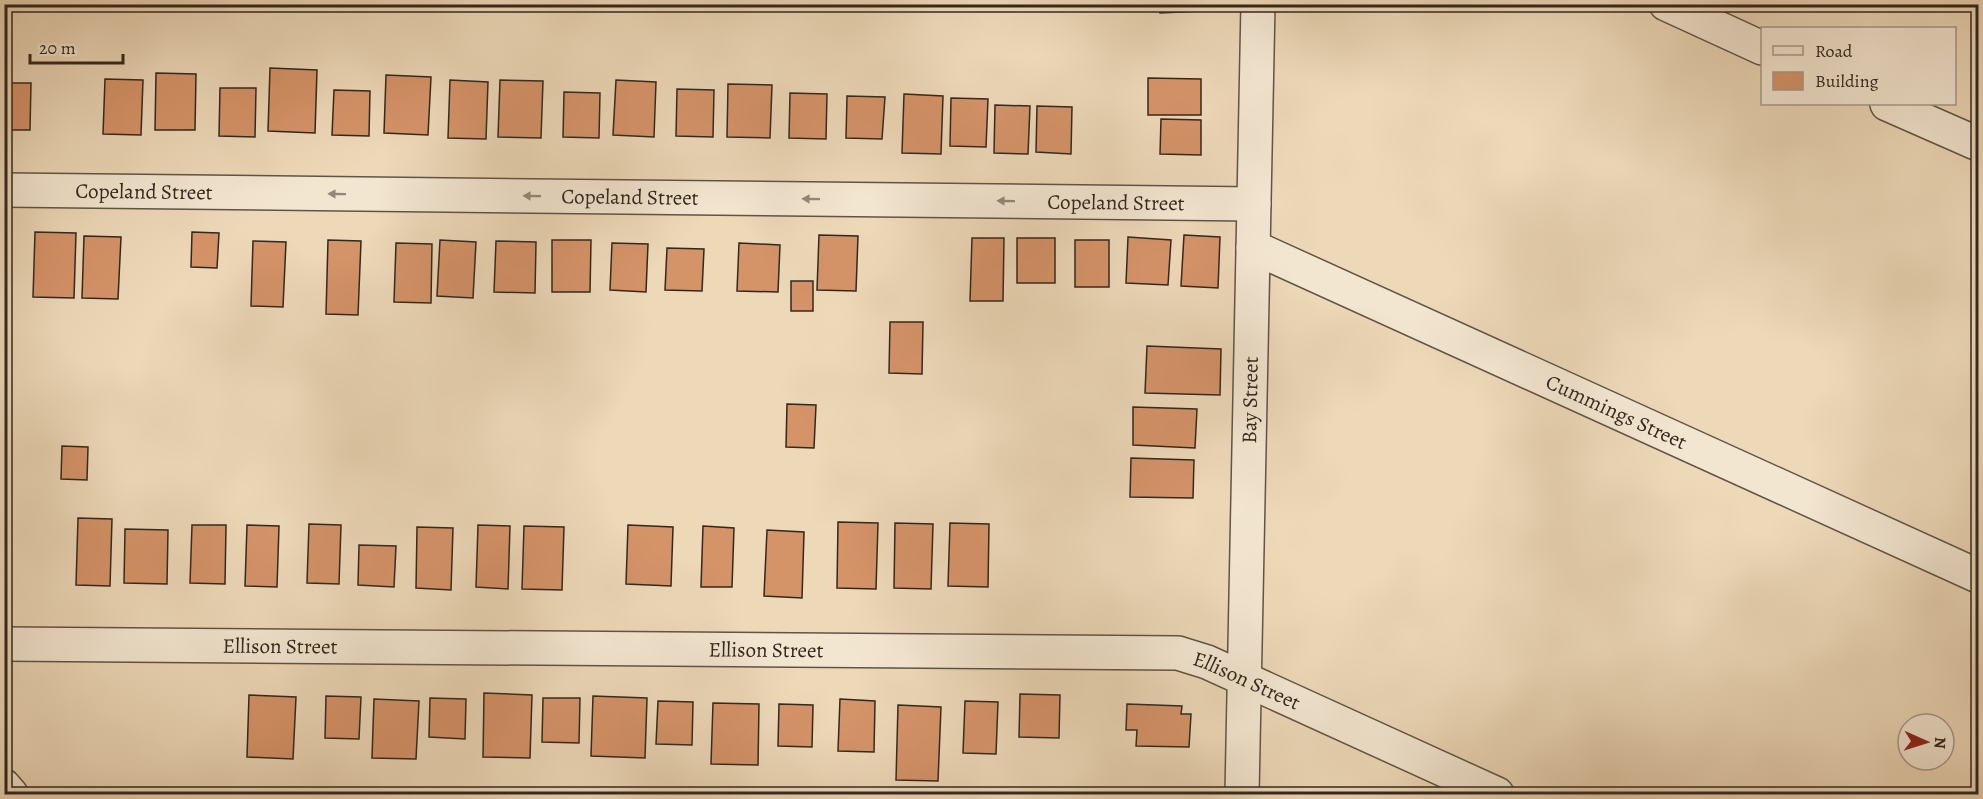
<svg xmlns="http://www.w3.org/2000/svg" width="1983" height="799" font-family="Alegreya,serif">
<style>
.building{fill:#d59368;stroke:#31281f;stroke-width:1.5}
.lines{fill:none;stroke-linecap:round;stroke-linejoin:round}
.minor-casing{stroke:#605445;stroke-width:36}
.minor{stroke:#f3e6d1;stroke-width:33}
.oneway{fill:#928778}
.labels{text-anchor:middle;stroke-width:6;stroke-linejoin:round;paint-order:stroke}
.street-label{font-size:21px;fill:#31281f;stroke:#f3e6d1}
</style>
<rect width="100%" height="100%" fill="#edd8b8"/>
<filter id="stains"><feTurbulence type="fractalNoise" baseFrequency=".00333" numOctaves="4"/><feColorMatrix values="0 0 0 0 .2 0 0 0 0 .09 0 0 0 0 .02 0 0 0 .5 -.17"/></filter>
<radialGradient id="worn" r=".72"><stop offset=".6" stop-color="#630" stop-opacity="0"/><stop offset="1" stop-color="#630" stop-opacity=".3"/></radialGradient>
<g class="building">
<path d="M 1160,4 L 1201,4 L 1201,11 L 1160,13 Z"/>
<path d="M 270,68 L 317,70 L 315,133 L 268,131 Z"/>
<path d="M 156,73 L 196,74 L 195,130 L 155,130 Z"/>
<path d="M 386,75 L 431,77 L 428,135 L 384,133 Z"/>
<path d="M 1148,78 L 1201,79 L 1201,115 L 1148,115 Z"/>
<path d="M 105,79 L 143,80 L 141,135 L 103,134 Z"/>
<path d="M 450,80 L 488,82 L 486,139 L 448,138 Z"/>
<path d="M 500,80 L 543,81 L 541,138 L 498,137 Z"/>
<path d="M 616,80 L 656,82 L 654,137 L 613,135 Z"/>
<path d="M 4,83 L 31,83 L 30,130 L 4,130 Z"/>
<path d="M 728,84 L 772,85 L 770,138 L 727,137 Z"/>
<path d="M 220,88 L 256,88 L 255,137 L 219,136 Z"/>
<path d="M 677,89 L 714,90 L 713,137 L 676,136 Z"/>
<path d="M 334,90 L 370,91 L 369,136 L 332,135 Z"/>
<path d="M 564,92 L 600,93 L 599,138 L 563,137 Z"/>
<path d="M 790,93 L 827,94 L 826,139 L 789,138 Z"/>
<path d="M 904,94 L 943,96 L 941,154 L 902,153 Z"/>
<path d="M 847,96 L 885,97 L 882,139 L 846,138 Z"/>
<path d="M 951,98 L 988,99 L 986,147 L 950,146 Z"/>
<path d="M 995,105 L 1030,106 L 1028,154 L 994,153 Z"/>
<path d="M 1037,106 L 1072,107 L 1071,154 L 1036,152 Z"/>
<path d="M 1161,119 L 1201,120 L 1201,155 L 1160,154 Z"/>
<path d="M 35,232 L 76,233 L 74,298 L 33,297 Z"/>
<path d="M 192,232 L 219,233 L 217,268 L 191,267 Z"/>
<path d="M 819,235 L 858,236 L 856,291 L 817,290 Z"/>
<path d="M 1184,235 L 1220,237 L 1218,288 L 1181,286 Z"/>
<path d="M 84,236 L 121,237 L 118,299 L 82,298 Z"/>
<path d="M 1128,237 L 1171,240 L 1168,285 L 1126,283 Z"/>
<path d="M 972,238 L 1004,238 L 1003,301 L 970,301 Z"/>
<rect x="1017" y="238" width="38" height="45"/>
<path d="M 328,240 L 361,241 L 358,315 L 326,314 Z"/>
<path d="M 440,240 L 476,242 L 473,298 L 437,296 Z"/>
<path d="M 552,240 L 591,240 L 590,292 L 552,292 Z"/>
<rect x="1075" y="240" width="34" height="47"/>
<path d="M 253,241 L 286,242 L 283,307 L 251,306 Z"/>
<path d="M 496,241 L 536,242 L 535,293 L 494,292 Z"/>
<path d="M 396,243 L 432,244 L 431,303 L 394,302 Z"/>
<path d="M 612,243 L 648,244 L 646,292 L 610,290 Z"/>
<path d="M 739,243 L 780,245 L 778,292 L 737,291 Z"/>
<path d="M 667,248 L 704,249 L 702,291 L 665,290 Z"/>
<rect x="791" y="281" width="22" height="30"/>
<path d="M 890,322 L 923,322 L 922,374 L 889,373 Z"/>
<path d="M 1147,346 L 1221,349 L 1220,395 L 1145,393 Z"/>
<path d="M 787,404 L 816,405 L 814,448 L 786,447 Z"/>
<path d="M 1133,407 L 1197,409 L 1195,448 L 1133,445 Z"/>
<path d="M 62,446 L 88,447 L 87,480 L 61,479 Z"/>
<path d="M 1131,458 L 1194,460 L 1193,498 L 1130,497 Z"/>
<path d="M 78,518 L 112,519 L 110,586 L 76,585 Z"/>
<path d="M 838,522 L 878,523 L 876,589 L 837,588 Z"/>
<path d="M 895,523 L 933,524 L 931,589 L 894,588 Z"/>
<path d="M 950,523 L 989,524 L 988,587 L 948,586 Z"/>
<path d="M 309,524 L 341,525 L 339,584 L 307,583 Z"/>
<path d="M 192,525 L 226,525 L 225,584 L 190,583 Z"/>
<path d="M 247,525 L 279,526 L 277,587 L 245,586 Z"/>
<path d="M 478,525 L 510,526 L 508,589 L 476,587 Z"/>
<path d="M 628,525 L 673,527 L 671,586 L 626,584 Z"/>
<path d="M 524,526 L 564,527 L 562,590 L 522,589 Z"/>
<path d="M 703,526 L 734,528 L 732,587 L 701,587 Z"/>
<path d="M 417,527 L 453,528 L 451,590 L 416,588 Z"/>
<path d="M 125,529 L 168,530 L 167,584 L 124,583 Z"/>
<path d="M 767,530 L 804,532 L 802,598 L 764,596 Z"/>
<path d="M 359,545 L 396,546 L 394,587 L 358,585 Z"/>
<path d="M 484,693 L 532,695 L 530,758 L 483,757 Z"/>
<path d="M 1020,694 L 1060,695 L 1059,738 L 1019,737 Z"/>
<path d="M 249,695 L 296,697 L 293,759 L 247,757 Z"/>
<path d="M 326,696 L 361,697 L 359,739 L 325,738 Z"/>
<path d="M 593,696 L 647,698 L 645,758 L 591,756 Z"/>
<path d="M 430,698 L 466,699 L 465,739 L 429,737 Z"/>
<path d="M 543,698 L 580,698 L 579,743 L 542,742 Z"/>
<path d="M 374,699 L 419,701 L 416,759 L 372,758 Z"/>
<path d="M 840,699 L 875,701 L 874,752 L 838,751 Z"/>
<path d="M 658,701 L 693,702 L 692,745 L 656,744 Z"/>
<path d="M 965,701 L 998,702 L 996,754 L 963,753 Z"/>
<path d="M 713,703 L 759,704 L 758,765 L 711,764 Z"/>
<path d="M 779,704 L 813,705 L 812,747 L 778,746 Z"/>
<path d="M 1127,704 L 1182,706 L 1181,714 L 1191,714 L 1189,747 L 1136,746 L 1137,730 L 1126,730 Z"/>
<path d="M 898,705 L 941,707 L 938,781 L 896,780 Z"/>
<rect x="1301" y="791" width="53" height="3"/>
</g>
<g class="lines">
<g class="minor-casing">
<g id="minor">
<path d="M 1666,4 L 1762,48"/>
<path d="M 1887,104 L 1978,144"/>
<path id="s1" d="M 4,190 L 1254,204"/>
<path id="s2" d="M 1253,247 L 1978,576"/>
<path id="s3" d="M 4,644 L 1178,653 L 1207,662 L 1497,794"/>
<path d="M 4,786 L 11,794"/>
<path id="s4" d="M 1242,794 L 1258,4"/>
</g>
</g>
<use href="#minor" class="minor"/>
</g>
<defs><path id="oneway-solid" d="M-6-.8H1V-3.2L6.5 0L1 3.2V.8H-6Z" transform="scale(1.5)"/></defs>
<g class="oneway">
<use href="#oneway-solid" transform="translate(337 194) rotate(-179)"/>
<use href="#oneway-solid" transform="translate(532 196) rotate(-179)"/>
<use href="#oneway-solid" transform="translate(811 199) rotate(-179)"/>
<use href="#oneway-solid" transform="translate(1006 201) rotate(-179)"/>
</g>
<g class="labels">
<g class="street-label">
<text dy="7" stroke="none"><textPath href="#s1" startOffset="140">Copeland Street</textPath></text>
<text dy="7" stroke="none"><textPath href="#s1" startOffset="626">Copeland Street</textPath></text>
<text dy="7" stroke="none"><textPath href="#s1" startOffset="1112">Copeland Street</textPath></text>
<text dy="7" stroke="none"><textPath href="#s4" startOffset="394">Bay Street</textPath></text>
<text dy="7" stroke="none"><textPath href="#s2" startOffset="399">Cummings Street</textPath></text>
<text dy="7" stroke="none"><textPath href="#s3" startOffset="276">Ellison Street</textPath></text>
<text dy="7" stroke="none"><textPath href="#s3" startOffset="762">Ellison Street</textPath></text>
<text dy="7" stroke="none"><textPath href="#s3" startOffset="1248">Ellison Street</textPath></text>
</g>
</g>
<rect width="1983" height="799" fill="none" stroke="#edd8b8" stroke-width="24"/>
<rect x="6" y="6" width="1971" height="787" fill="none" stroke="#31281f" stroke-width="3"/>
<rect x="12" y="12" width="1959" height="775" fill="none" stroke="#31281f" stroke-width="1.5"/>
<rect x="1761" y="27" width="195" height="78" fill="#f3e6d1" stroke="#a59a8a" stroke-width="1.5"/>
<rect x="1773" y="46" width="30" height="9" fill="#f3e6d1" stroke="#a59a8a" stroke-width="1.5"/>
<text x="1815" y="57" font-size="18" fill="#31281f">Road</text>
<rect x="1773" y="72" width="30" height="18" fill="#d59368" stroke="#a59a8a" stroke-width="1.5"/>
<text x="1815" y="87" font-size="18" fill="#31281f">Building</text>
<g transform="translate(1926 742) rotate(93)"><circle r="28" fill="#f3e6d1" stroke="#a59a8a" stroke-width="1.5"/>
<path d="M0-4.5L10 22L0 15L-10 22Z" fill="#8f2418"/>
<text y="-9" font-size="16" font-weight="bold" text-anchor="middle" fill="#31281f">N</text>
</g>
<path d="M30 54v9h93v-9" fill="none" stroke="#31281f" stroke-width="3"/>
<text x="39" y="54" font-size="18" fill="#31281f" stroke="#f3e6d1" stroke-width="4.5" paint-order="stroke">20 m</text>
<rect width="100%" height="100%" filter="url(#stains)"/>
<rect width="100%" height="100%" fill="url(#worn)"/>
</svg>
